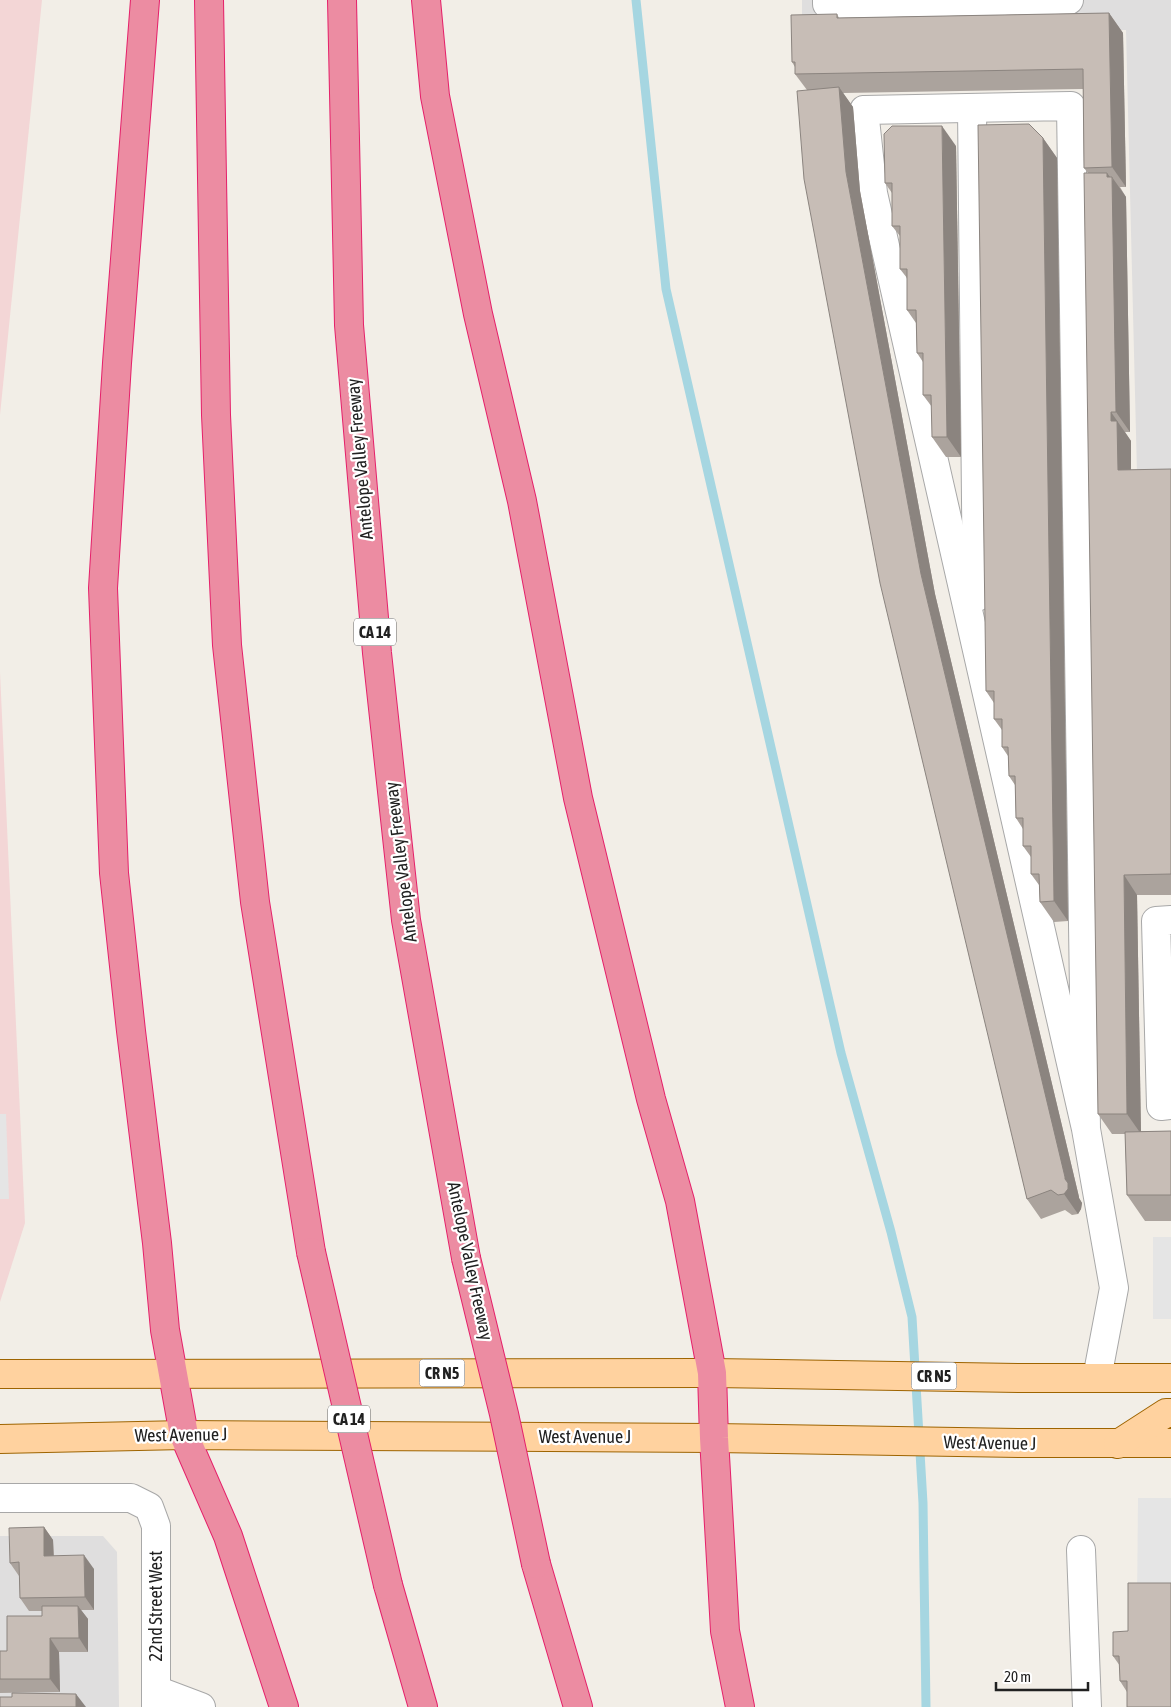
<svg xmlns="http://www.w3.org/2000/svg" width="1171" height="1707" font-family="'Asap Condensed',sans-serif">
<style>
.residential{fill:#dfdede}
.commercial{fill:#f3d6d6}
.parking{fill:#e5e5e5}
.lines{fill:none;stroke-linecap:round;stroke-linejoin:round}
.stream{stroke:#a6d6e1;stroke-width:9}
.minor-casing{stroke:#a8a8a8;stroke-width:30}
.major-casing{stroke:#9e6400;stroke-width:30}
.highway-casing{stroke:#e5206a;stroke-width:30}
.minor{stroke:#fff;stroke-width:28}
.major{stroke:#ffd29f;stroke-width:28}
.highway{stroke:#ec8ca2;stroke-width:28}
.highway-bridge-casing{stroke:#e5206a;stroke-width:30;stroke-linecap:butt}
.highway-bridge{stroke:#ec8ca2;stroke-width:28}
.wall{fill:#aba39d}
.shaded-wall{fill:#8b847f}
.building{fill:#c7bdb6;stroke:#8b847f}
.labels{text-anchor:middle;stroke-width:4.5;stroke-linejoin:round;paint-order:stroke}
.shield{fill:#fff;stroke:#646464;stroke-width:1}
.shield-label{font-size:16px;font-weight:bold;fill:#212121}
.street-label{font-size:18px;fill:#212121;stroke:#fff}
</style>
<rect width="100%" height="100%" fill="#f2eee7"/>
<g class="residential">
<path d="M 802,0 L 1171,0 L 1171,474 L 1137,474 L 1126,30 L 802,32 Z"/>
<path d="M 0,1536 L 103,1536 L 117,1552 L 119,1707 L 0,1707 Z"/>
</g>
<g class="commercial">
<path d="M 0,0 L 42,0 L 0,415 Z"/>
<path d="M 0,672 L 25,1223 L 0,1302 Z"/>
</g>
<g class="parking">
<path d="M 0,1114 L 6,1114 L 9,1199 L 0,1199 Z"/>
<rect x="1153" y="1237" width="18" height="82"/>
<path d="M 1138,1498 L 1171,1498 L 1171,1603 L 1137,1603 Z"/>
</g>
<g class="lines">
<path class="stream" d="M 636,0 L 666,289 L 841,1053 L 891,1232 L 912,1317 L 923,1503 L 926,1707"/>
<g class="minor-casing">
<g id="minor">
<path d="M 827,0 L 827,4 L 1069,0"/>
<path d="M 972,108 L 977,597"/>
<path d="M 1171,920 L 1156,921 L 1161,1106 L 1171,1105"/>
<path d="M 1086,1129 L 873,193 L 864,110 L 1071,106 L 1086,1129 L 1114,1288 L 1097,1378"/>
<path d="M 0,1498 L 131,1498 L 149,1507 L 156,1526 L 156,1707"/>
<path d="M 1081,1550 L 1087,1707"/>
<path d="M 156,1690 L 201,1707"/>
</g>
</g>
<g class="major-casing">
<g id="major">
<path d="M 0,1374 L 712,1373 L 1021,1378 L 1171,1378"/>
<path d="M 0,1439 L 184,1435 L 714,1438 L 1021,1443 L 1171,1443"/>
<path d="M 1118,1444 L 1166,1413 L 1171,1413"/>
</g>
</g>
<g class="highway-casing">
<g id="highway">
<path d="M 145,0 L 117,363 L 103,588 L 114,873 L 131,1031 L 157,1243 L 165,1330 L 184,1435 L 228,1536 L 284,1707"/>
<path d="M 209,0 L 216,415 L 227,645 L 255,902 L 311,1252"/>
<path d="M 342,0 L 349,325 L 377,653 L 406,920 L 466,1258"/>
<path d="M 426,0 L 435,96 L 478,314 L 522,501 L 578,798 L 651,1099 L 680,1201 L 712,1373 L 714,1438 L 725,1631 L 740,1707"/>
<path d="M 536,1564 L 578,1707"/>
<path d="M 388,1585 L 423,1707"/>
</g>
</g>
<use href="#minor" class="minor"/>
<use href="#major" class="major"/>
<use href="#highway" class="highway"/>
<g class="highway-bridge-casing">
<g id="highway-bridge">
<path d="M 311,1252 L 388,1585"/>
<path d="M 466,1258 L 504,1414 L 536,1564"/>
</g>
</g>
<use href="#highway-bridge" class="highway-bridge"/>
</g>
<g class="wall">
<path d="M 1109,13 L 1123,33 L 1126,187 L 1120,187 L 1126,197 L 1130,432 L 1125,432 L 1131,441 L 1131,470 L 1171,469 L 1171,895 L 1137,895 L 1141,1131 L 1171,1131 L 1171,1221 L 1145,1221 L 1127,1195 L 1125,1134 L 1112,1134 L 1098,1114 L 1088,173 L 1084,168 L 1083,89 L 843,93 L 853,107 L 860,191 L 935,594 L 1079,1197 L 1079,1198 L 1082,1203 L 1081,1209 L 1078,1214 L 1072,1215 L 1065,1210 L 1041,1219 L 1027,1199 L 807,90 L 795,74 L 795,67 L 792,62 L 837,14 L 839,18 Z"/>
<path d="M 1043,138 L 1057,158 L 1068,921 L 1054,922 L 1040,902 L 1039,885 L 1031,874 L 1031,857 L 1023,846 L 1023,829 L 1016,818 L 1015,785 L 1009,776 L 1008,756 L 1002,747 L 1002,730 L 994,719 L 994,703 L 986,691 Z"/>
<path d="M 956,146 L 961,457 L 946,457 L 932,437 L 932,407 L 923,395 L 923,362 L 917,353 L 916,323 L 907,310 L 907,278 L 900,269 L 900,236 L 892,226 L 892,193 L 885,183 Z"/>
<path d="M 44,1527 L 53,1540 L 54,1556 L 94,1569 L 94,1610 L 81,1610 L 88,1619 L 88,1652 L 59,1652 L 60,1692 L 0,1693 L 0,1651 L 7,1651 L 42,1616 L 42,1611 L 29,1611 L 20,1598 L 19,1576 L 10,1563 Z"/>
<path d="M 1128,1631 L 1127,1692 L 1120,1681 L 1120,1666 L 1113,1656 Z"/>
</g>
<g class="shaded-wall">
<path d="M 1109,13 L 1123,33 L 1126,187 L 1112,167 Z"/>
<path d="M 839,87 L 853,107 L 860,191 L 935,594 L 1079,1197 L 1079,1198 L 1082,1203 L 1081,1209 L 1078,1214 L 1064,1194 L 1065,1179 L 921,574 L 846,172 Z"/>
<path d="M 942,126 L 956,146 L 961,457 L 947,437 Z"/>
<path d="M 1043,138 L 1057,158 L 1068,921 L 1054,901 Z"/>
<path d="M 1107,173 L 1113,181 L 1112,177 L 1126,197 L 1130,432 L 1116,412 Z"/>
<path d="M 1111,412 L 1131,441 L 1131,490 L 1118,470 L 1111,421 Z"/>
<path d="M 1124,875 L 1137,895 L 1141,1134 L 1127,1114 Z"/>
<path d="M 44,1527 L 53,1540 L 54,1570 L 44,1556 Z"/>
<path d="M 84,1555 L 94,1569 L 94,1610 L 85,1597 Z"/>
<path d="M 78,1606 L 88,1619 L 88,1652 L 79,1638 Z"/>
<path d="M 50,1638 L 59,1652 L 60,1692 L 50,1679 Z"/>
<path d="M 76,1694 L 86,1707 L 76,1707 Z"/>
</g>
<g class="building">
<path d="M 1109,13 L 1112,167 L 1084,168 L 1083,69 L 795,74 L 795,62 L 792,62 L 791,15 L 837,14 L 837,18 Z"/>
<path d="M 839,87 L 846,172 L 921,574 L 1065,1177 L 1065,1179 L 1068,1183 L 1068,1189 L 1064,1194 L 1058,1195 L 1051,1190 L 1027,1199 L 880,583 L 804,179 L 797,91 Z"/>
<path d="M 1029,124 L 1043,138 L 1054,901 L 1040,902 L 1039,874 L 1031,874 L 1031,846 L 1023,846 L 1023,818 L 1016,818 L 1015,776 L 1009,776 L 1008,747 L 1002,747 L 1002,719 L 994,719 L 994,691 L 986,691 L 978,125 Z"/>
<path d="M 892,126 L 942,126 L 947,437 L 932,437 L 931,395 L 923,395 L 923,353 L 917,353 L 916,310 L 907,310 L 907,269 L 900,269 L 900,226 L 892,226 L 892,183 L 885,183 L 884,134 Z"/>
<path d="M 1084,173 L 1107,173 L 1107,177 L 1112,177 L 1116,412 L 1111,412 L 1111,421 L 1117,421 L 1118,470 L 1171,469 L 1171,874 L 1124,875 L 1127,1114 L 1098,1114 Z"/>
<path d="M 1171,1131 L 1171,1195 L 1127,1195 L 1125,1132 Z"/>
<path d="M 44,1527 L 44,1556 L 84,1555 L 85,1597 L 20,1598 L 19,1562 L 10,1563 L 9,1528 Z"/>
<path d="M 1128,1583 L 1171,1583 L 1171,1707 L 1127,1707 L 1127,1681 L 1120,1681 L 1119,1656 L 1113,1656 L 1113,1632 L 1128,1631 Z"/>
<path d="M 42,1606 L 78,1606 L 79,1638 L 50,1638 L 50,1679 L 0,1679 L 0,1651 L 7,1651 L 7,1616 L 42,1616 Z"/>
<path d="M 12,1693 L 76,1694 L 76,1707 L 0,1707 L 0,1697 L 12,1697 Z"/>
</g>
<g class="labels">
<g class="shield">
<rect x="354" y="618.5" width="42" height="27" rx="4"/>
<rect x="419.5" y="1359.5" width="45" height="27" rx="4"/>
<rect x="911.5" y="1362.5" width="45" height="27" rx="4"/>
<rect x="328" y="1405.5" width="42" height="27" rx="4"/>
</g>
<g class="shield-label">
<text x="375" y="638">CA 14</text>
<text x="442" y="1379">CR N5</text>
<text x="934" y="1382">CR N5</text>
<text x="349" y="1425">CA 14</text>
</g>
<g class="street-label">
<text transform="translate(360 459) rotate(-95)" y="6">Antelope Valley Freeway</text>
<text transform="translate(401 862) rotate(-97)" y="6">Antelope Valley Freeway</text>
<text transform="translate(470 1261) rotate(78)" y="6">Antelope Valley Freeway</text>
<text transform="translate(181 1435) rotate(-1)" y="6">West Avenue J</text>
<text x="585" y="1443">West Avenue J</text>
<text transform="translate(990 1443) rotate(1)" y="6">West Avenue J</text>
<text transform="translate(156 1606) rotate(-90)" y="6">22nd Street West</text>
</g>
</g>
<path d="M996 1682v8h92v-8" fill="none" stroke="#212121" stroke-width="2.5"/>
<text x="1004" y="1682" font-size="15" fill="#212121" stroke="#ffffff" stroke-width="4" paint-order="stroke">20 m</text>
</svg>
